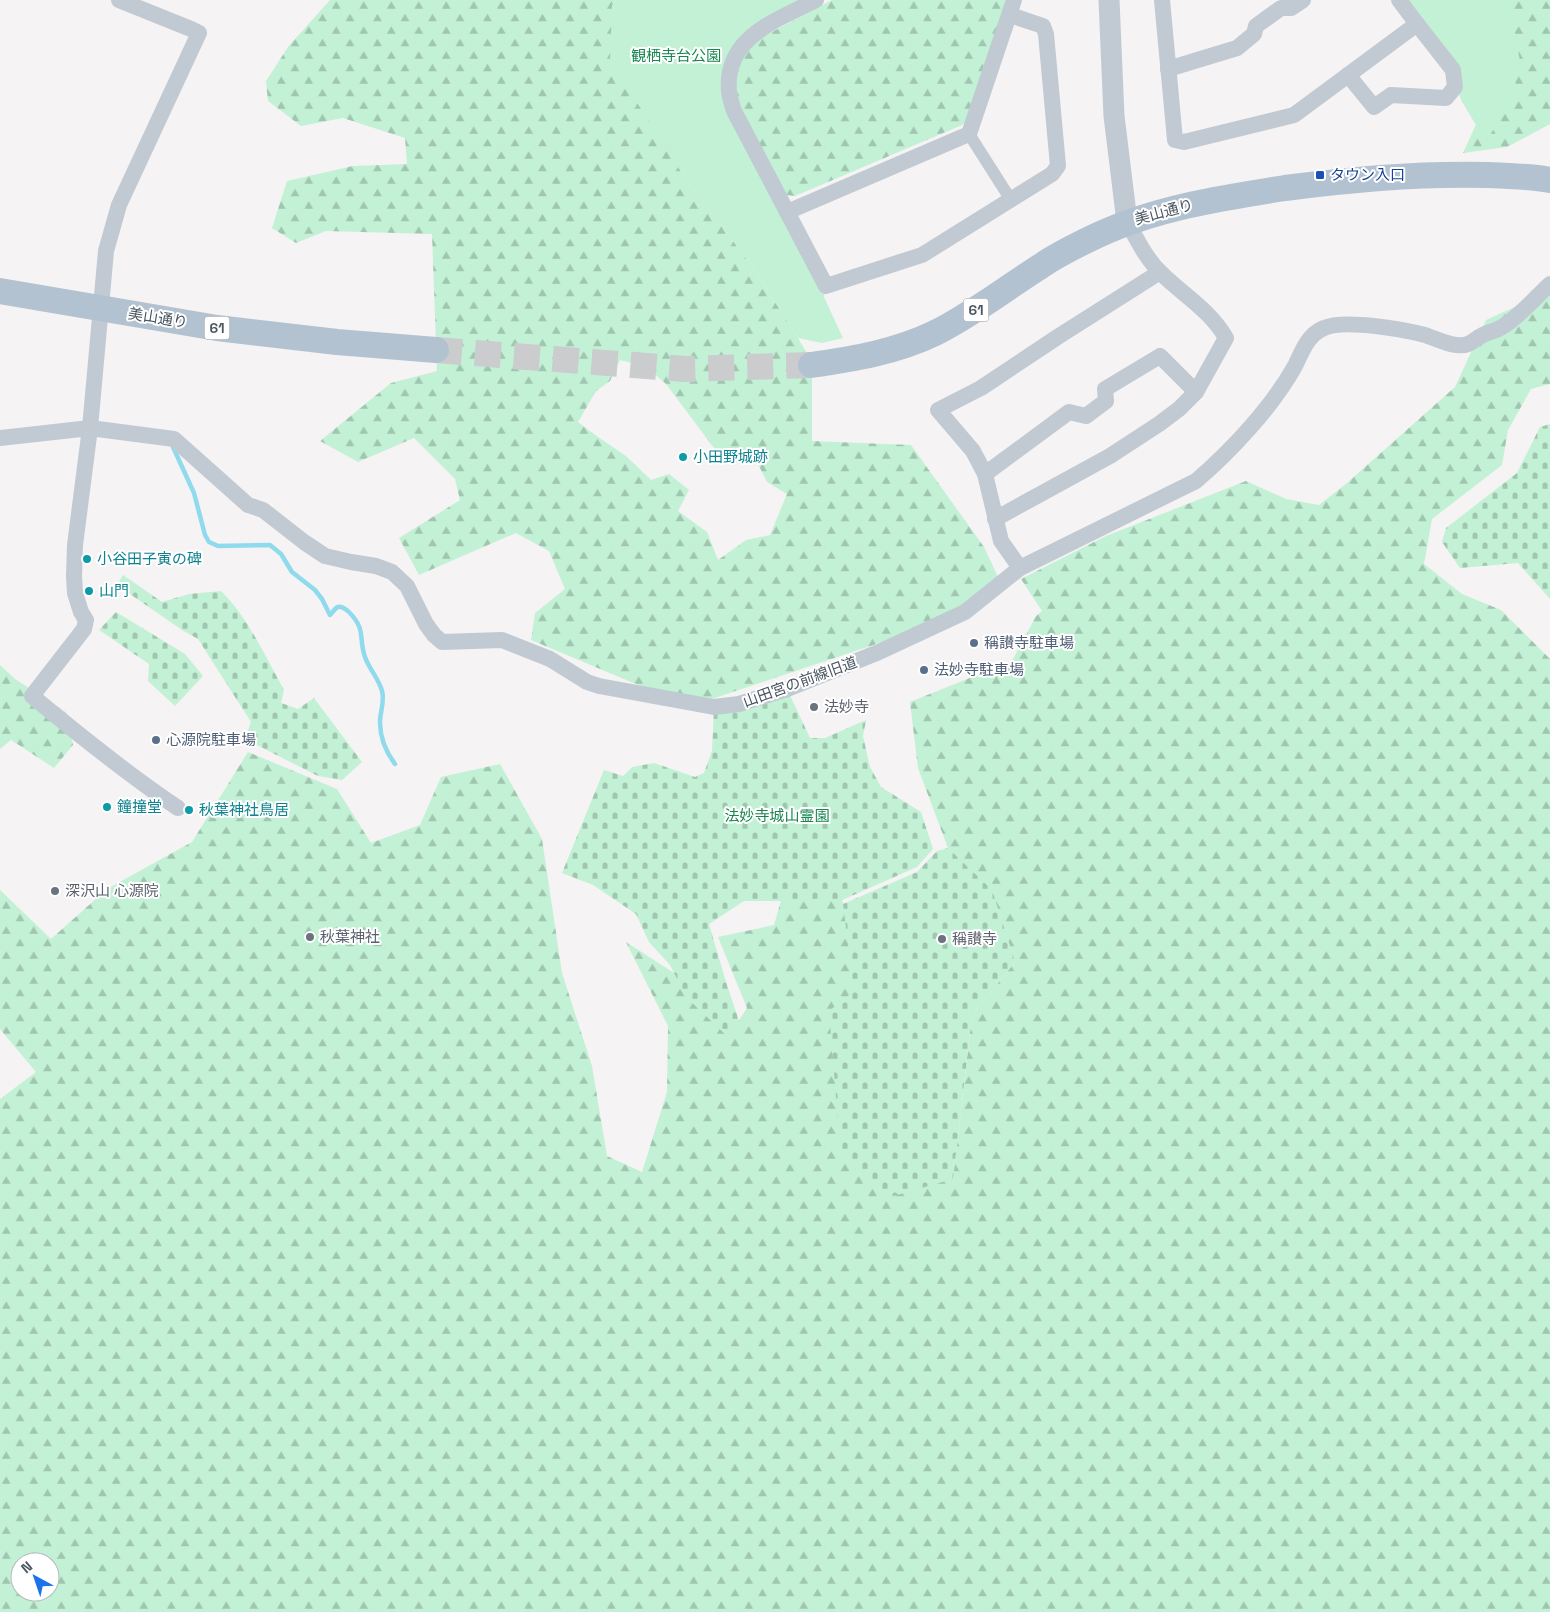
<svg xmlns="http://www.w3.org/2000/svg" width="1550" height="1612" font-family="'Space Grotesk','Noto Sans JP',sans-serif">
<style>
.forest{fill:url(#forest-firs);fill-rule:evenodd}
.cemetery{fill:url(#cemetery-stones)}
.park{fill:#c3f1d5}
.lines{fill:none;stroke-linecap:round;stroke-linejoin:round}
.stream{stroke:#90daee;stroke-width:4.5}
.primary-tunnel{stroke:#caccce;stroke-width:26;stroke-dasharray:26 13;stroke-linecap:butt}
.pedestrian{stroke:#c1cad2;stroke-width:12}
.minor{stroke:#c1cad2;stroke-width:16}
.tertiary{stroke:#c1cad2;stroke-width:21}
.primary{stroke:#b3c2d1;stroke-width:26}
.transit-dot{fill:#1a4fb4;stroke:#fff;stroke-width:2}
.culture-dot{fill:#0f9aa8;stroke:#fff;stroke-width:2}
.service-dot{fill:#5c6f8a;stroke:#fff;stroke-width:2}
.worship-dot{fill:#6b7280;stroke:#fff;stroke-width:2}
.labels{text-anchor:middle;stroke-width:4;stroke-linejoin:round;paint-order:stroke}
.shield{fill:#fff;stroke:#808990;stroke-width:1}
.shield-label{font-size:14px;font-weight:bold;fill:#4a5661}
.park-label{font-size:15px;fill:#17864f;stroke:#fff}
.transit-label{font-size:15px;fill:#164399;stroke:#fff;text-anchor:start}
.street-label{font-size:15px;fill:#4a5661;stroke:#fff}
.culture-label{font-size:15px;fill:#0d838f;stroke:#fff;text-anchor:start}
.service-label{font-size:15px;fill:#4e5e75;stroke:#fff;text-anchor:start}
.worship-label{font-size:15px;fill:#5b616d;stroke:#fff;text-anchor:start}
</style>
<defs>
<pattern id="forest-firs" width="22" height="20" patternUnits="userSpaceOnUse" patternTransform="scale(1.25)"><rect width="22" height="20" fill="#c3f1d5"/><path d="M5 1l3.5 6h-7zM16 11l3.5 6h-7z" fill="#a0c6b0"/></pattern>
<pattern id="cemetery-stones" width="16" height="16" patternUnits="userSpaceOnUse" patternTransform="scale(1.25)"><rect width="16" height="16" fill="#c3f1d5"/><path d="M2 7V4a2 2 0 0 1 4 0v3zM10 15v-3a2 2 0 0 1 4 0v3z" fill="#a0c6b0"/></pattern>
</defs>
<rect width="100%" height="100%" fill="#f5f3f3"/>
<g class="forest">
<path d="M 330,0 L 616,0 L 612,6 L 683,175 L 752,266 L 798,338 L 812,362 L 812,441 L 911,445 L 984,547 L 998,577 L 978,598 L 933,625 L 706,701 L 643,687 L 531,640 L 535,613 L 565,589 L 549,551 L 516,533 L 419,575 L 399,538 L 460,500 L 455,479 L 414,438 L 358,462 L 320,441 L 391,383 L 437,371 L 432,234 L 326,231 L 296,243 L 272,228 L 287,181 L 353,166 L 407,164 L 405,138 L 343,118 L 301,126 L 268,101 L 266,81 L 288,47 ZM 620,360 L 645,366 L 666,384 L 714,448 L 739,464 L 758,464 L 767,482 L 787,494 L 770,535 L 746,540 L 718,560 L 707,532 L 678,511 L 689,490 L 669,474 L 651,480 L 626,456 L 598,437 L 578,422 L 596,391 L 610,381 Z"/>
<path d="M 832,0 L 1006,0 L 966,122 L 962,125 L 795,196 L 786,195 C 772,169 732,108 736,80 C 738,66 745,54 753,42 Z"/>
<path d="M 1500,0 L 1550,0 L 1550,124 L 1507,147 L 1463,153 L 1478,120 Z"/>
<path d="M 1550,291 L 1550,384 L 1531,389 L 1508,430 L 1502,465 L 1432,519 L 1424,564 L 1462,594 L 1501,610 L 1550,659 L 1550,1612 L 0,1612 L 0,1099 L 36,1072 L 0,1029 L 0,890 L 51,939 L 107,889 L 192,842 L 248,752 L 337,789 L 371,843 L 420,825 L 441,777 L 500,764 L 542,839 L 562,973 L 592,1066 L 607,1156 L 642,1172 L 667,1092 L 668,1026 L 626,942 L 688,982 L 728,1037 L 747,1008 L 718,937 L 774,925 L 784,890 L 841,895 L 867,996 L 953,1179 L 972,1015 L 1015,962 L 996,904 L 948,848 L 918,768 L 910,702 L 1012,661 L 1036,616 L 1042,611 L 1021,579 L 1106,536 L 1246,481 L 1286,499 L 1319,505 L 1347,483 L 1455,387 L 1486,320 ZM 20,1562 L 50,1562 L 50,1592 L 20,1592 Z"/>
<path d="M 0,665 L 15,679 L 67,713 L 73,745 L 54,768 L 11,740 L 0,749 Z"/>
</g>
<g class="cemetery">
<path d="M 1550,424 L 1550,599 L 1518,563 L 1460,568 L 1442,542 L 1446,528 L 1517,473 L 1540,427 Z"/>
<path d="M 123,575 L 162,602 L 189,594 L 221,591 C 248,617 266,658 284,690 L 281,703 L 298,709 L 314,698 L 362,762 L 342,780 L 318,776 L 245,739 L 251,722 L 198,639 L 182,630 L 117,585 Z"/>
<path d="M 116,612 L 185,654 L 203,676 L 175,706 L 148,681 L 149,664 L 99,630 Z"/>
<path d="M 787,689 L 810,738 L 825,738 L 866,720 L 863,736 L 870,767 L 881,787 L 921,812 L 933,849 L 917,867 L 840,901 L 744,901 L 709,924 L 726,982 L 740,1024 L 728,1037 L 687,998 L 670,965 L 649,942 L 636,914 L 593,885 L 562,873 L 604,770 L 623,776 L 632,767 L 654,763 L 695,777 L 704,773 L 712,751 L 714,707 Z"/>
<path d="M 948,848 L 992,890 L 1015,962 L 972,1015 L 953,1179 L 890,1197 L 841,1157 L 829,1011 L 854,991 L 843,904 L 917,872 L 937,851 Z"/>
</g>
<g class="park">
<path d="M 616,0 L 816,0 L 743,44 L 729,92 L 826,286 L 824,297 L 843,338 L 822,343 L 798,338 L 752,266 L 683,175 L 610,60 L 612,6 Z"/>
<path d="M 1401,0 L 1508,0 L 1521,66 L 1508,105 L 1486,142 L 1461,100 L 1449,62 Z"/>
</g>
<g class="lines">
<path class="stream" d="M 173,447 L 194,493 L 205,535 L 209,542 L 218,546 L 270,545 L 281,554 L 292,572 L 315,590 L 322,599 L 330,615 C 332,613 335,608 338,607 C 342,606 345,609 348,611 C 367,630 358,637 365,657 C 369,669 379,679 382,691 C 385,701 380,712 380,722 C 380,738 386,752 395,764"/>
<path class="primary-tunnel" d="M 436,350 L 685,369 L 811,365"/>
<path class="pedestrian" d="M 969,134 L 1011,200"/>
<g class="minor">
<path d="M 119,0 L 191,29 L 199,33 L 119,205 L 106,251 L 90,428 L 75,545 L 74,576 L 75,593 L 81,612 L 86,620 L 84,629 L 32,696 C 79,735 127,774 178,808"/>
<path d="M 816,0 C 776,21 724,37 729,92 C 730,98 732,105 734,111 L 826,286 L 922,255 L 1052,174 L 1058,166 L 1046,34 L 1043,26 L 1010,15"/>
<path d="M 1162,0 L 1175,140 L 1184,142 L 1294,115 L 1417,24 L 1399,0"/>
<path d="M 1168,69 L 1237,48 L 1254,34 L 1256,26 L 1281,8 L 1291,8 L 1303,0"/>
<path d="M 1348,75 L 1374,107 L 1391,95 L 1446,98 L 1455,87 L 1453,70 L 1417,24"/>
<path d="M 787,212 L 969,134 L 1014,0"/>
<path d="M 0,438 L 90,428 L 174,439 L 248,505 L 263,510 L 304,542 L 325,556 L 351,562 L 376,566 L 392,572 L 407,586 L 426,624 L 434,635 L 442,642 L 502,640 L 550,659 L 587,682 L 599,686 L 714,707 L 739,704 L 787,689 L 879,652 L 965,612 L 1020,568 L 1196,481 C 1232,450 1272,407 1295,366 C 1302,352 1307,335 1324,328 C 1344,319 1402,329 1425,335 C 1437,339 1456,349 1468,344 C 1473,342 1477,338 1481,336 C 1488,332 1496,331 1502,327 C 1520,316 1535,298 1550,284"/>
<path d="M 985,474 L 1069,412 L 1086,416 L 1106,401 L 1105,389 L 1160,356 L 1196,392"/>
<path d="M 995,519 L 1110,456 L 1159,424 L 1179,409 L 1196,392 L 1226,338 C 1210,310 1183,295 1161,273 C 1146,259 1137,239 1127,222"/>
<path d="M 1020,568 L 1001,541 L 985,474 L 973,451 L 938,410 L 981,388 L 1059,336 L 1160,272"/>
</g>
<path class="tertiary" d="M 1109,0 L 1114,116 L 1127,222"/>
<g class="primary">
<path d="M 0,291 L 217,328 L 337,342 L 436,350"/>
<path d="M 811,365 C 853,359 896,352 935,333 C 973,314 1006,288 1041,266 C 1058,254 1077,245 1096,236 C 1155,208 1221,198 1285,188 C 1353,179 1419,173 1488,175 C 1509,176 1529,176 1550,180"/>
</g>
</g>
<rect class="transit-dot" x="1315" y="170" width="10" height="10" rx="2.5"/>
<g class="culture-dot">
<circle cx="683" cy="457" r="5"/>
<circle cx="87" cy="559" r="5"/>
<circle cx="89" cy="591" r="5"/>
<circle cx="107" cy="807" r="5"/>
<circle cx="189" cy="810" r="5"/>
</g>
<g class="service-dot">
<circle cx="974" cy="643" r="5"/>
<circle cx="924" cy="670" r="5"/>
<circle cx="156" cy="740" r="5"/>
</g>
<g class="worship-dot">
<circle cx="814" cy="707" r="5"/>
<circle cx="55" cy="891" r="5"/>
<circle cx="310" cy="937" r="5"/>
<circle cx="942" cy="939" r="5"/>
</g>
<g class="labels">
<g class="shield">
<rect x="963.5" y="298.5" width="25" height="23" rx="4"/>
<rect x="204.5" y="316.5" width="25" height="23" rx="4"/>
</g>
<g class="shield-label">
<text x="976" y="315">61</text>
<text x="217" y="333">61</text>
</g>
<g class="park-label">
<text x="676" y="61">観栖寺台公園</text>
<text x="777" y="821">法妙寺城山霊園</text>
</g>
<g class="transit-label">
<text x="1330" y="180">タウン入口</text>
</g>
<g class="street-label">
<text transform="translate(1164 212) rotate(-15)" y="5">美山通り</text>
<text transform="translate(158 318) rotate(9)" y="5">美山通り</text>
<text transform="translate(800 682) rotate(-20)" y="5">山田宮の前線旧道</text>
</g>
<g class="culture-label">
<text x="693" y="462">小田野城跡</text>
<text x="97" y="564">小谷田子寅の碑</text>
<text x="99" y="596">山門</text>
<text x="117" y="812">鐘撞堂</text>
<text x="199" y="815">秋葉神社鳥居</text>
</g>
<g class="service-label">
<text x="984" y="648">稱讃寺駐車場</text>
<text x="934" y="675">法妙寺駐車場</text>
<text x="166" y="745">心源院駐車場</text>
</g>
<g class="worship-label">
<text x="824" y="712">法妙寺</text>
<text x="65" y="896">深沢山 心源院</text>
<text x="320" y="942">秋葉神社</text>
<text x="952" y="944">稱讃寺</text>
</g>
</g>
<g transform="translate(35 1577) rotate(320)"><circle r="24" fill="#ffffff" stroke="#b7bbc0"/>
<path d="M0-4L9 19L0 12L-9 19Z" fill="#1a73e8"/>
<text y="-8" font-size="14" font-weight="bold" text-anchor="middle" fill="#4a5661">N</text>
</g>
</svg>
